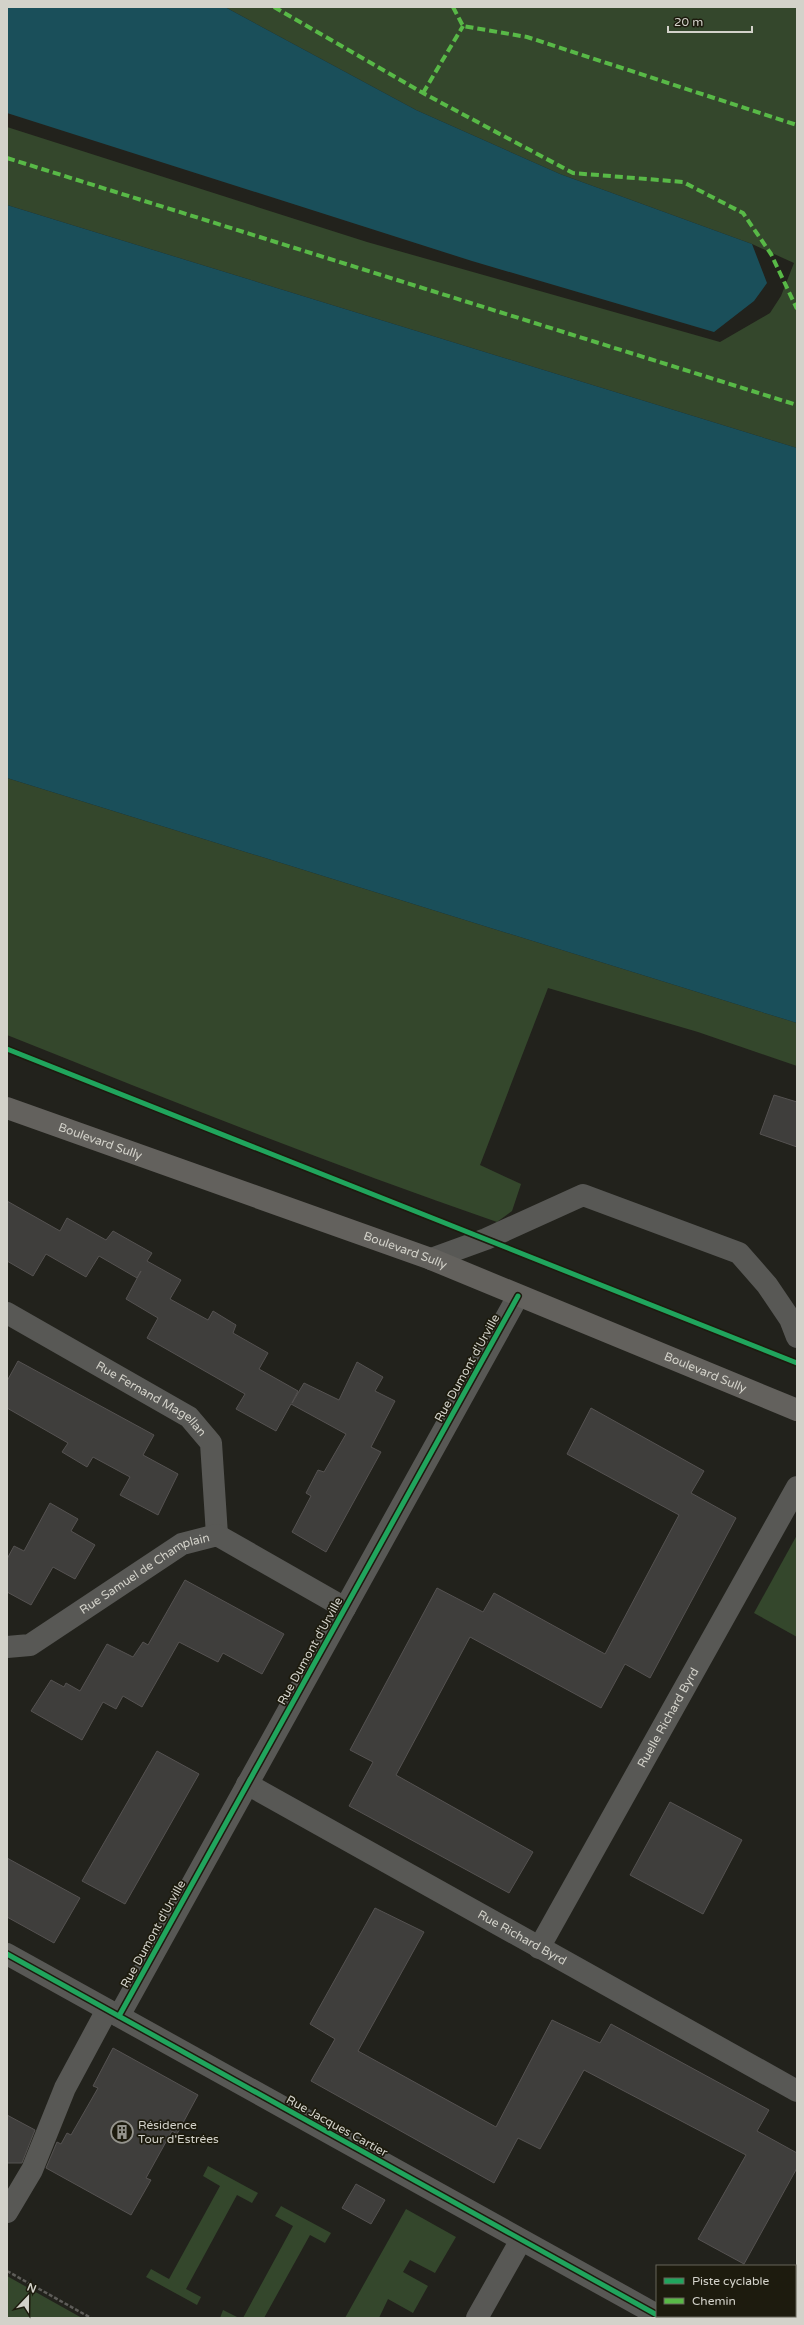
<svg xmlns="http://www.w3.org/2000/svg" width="804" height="2325" font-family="'Varela Round',sans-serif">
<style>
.green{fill:#34472c}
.water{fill:#1a4f5a}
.building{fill:#3f3e3c;stroke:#555251}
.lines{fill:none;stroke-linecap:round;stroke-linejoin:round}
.path{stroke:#5e5d59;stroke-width:2.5;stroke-dasharray:4 2;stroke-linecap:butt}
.minor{stroke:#585855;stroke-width:22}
.major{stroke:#63615d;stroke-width:22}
.quiet{stroke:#58b947;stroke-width:4;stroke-dasharray:8 4;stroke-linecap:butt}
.cycleway-casing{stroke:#1d1b0e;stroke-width:8}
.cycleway{stroke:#20a55d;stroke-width:5}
.labels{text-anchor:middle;stroke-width:3.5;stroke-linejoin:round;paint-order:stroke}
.street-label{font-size:12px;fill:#d3d2ca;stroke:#1d1b0e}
.poi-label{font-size:12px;fill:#d3d2ca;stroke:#1d1b0e;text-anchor:start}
</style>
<rect width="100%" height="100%" fill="#22221c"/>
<g class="green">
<path d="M 225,7 L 797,7 L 797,448 L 7,205 L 7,127 L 367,242 L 720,342 L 770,313 L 781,296 L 794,263 L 752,244 L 560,174 L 416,110 Z"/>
<path d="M 7,778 L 797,1023 L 797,1066 L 698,1032 L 548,988 L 480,1165 L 521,1184 L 512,1211 L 497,1222 C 332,1165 169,1100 7,1035 Z"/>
<path d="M 797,1535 L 797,1637 L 754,1613 Z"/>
<path d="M 208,2166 L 258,2193 L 252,2203 L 237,2195 L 186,2289 L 201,2297 L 197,2305 L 146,2277 L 151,2269 L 169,2279 L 220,2186 L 203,2176 Z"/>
<path d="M 281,2206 L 331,2233 L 325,2243 L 310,2235 L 264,2318 L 243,2318 L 293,2226 L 275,2216 Z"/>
<path d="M 406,2209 L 456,2237 L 435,2273 L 410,2260 L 403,2272 L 428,2286 L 413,2313 L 388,2299 L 379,2318 L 345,2318 Z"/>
<path d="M 7,2276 L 82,2318 L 7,2318 Z"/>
<path d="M 223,2310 L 239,2318 L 220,2318 Z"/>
</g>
<g class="water">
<path d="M 7,7 L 225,7 L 416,110 L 560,174 L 752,244 L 767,283 L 754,301 L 714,332 L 472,261 L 7,113 Z"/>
<path d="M 7,205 L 797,448 L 797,1023 L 7,778 Z"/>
</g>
<g class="building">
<path d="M 774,1095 L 797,1102 L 797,1147 L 760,1134 Z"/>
<path d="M 7,1201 L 60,1231 L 67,1218 L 106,1240 L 113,1231 L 152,1253 L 147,1261 L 181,1280 L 170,1299 L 208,1320 L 213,1311 L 236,1325 L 233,1333 L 268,1353 L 259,1369 L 298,1391 L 292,1403 L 304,1383 L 339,1400 L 357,1362 L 383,1377 L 375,1391 L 395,1401 L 371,1447 L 381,1452 L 326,1552 L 292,1532 L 311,1496 L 306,1493 L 318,1470 L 324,1472 L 346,1434 L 291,1404 L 276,1431 L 236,1409 L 245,1394 L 147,1338 L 158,1318 L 126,1299 L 141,1271 L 137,1278 L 99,1256 L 86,1277 L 46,1254 L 33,1276 L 7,1261 Z"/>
<path d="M 18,1361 L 154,1435 L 143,1455 L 178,1474 L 158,1515 L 120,1495 L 130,1477 L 93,1457 L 87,1467 L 62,1452 L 68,1443 L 7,1408 L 7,1381 Z"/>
<path d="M 591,1408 L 704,1471 L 691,1493 L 736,1518 L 650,1678 L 625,1664 L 601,1708 L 470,1637 L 396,1775 L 533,1852 L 509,1893 L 349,1806 L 373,1762 L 350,1750 L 437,1588 L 483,1612 L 494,1593 L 605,1654 L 679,1515 L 567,1454 Z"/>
<path d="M 50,1503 L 78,1519 L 71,1531 L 95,1545 L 75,1579 L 53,1567 L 31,1605 L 7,1592 L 7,1559 L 14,1546 L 24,1551 Z"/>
<path d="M 185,1580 L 284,1634 L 262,1674 L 223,1653 L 218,1662 L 179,1642 L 142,1707 L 123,1696 L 116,1709 L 103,1702 L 82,1740 L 31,1711 L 51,1680 L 64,1687 L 66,1683 L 80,1691 L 107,1644 L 133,1657 L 143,1642 L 148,1645 Z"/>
<path d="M 157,1751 L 199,1774 L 125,1904 L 82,1881 Z"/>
<path d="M 670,1802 L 742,1840 L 703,1914 L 630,1875 Z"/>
<path d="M 7,1858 L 80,1898 L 54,1943 L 7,1917 Z"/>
<path d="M 375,1908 L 424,1932 L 358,2051 L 496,2127 L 552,2020 L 600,2043 L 611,2024 L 769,2110 L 757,2131 L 797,2153 L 797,2168 L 744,2264 L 698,2239 L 746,2155 L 584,2070 L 540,2149 L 518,2138 L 494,2183 L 311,2081 L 335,2039 L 310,2024 Z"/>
<path d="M 113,2048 L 198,2095 L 177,2134 L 172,2131 L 146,2178 L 151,2180 L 131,2215 L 46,2168 L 57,2142 L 61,2144 L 67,2133 L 71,2135 L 98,2088 L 93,2086 Z"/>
<path d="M 7,2115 L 35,2130 L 22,2163 L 7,2163 Z"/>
<path d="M 356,2184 L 385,2200 L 371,2224 L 342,2208 Z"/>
</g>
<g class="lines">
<path class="path" d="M 7,2271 L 91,2318"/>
<g class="minor">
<path d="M 431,1259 L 486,1239 L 583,1195 L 739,1253 L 767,1285 L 790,1319 L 797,1337"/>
<path id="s1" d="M 7,1313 L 189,1417 L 211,1443 L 217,1535"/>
<path id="s2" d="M 7,1647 L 30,1645 L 182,1544 L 217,1535 L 345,1608"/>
<path id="s3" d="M 247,1784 L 797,2091"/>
<path id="s4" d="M 539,1948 L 797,1487"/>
<path d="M 7,1954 L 657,2315"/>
<path d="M 119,2016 L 518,1296"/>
<path d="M 7,2212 L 32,2170 L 65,2088 L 107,2010"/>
<path d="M 477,2318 L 521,2240"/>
</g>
<path class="major" id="s5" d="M 7,1108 L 431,1259 L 797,1410"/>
<g class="quiet">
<path d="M 274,7 L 423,93 L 573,173 L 683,182 L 743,213 L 771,254 L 797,309"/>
<path d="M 453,7 L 463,26 L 527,37 L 797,125"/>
<path d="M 423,93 L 463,26"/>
<path d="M 7,158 L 797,405"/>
</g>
<g class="cycleway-casing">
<g id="cycleway">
<path d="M 7,1049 L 797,1363"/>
<path d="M 7,1954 L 657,2315"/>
<path d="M 119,2016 L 518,1296"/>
</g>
</g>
<use href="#cycleway" class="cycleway"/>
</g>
<defs>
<g id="building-ring" transform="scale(1.15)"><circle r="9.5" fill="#1d1b0e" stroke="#95948d" stroke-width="1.5"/><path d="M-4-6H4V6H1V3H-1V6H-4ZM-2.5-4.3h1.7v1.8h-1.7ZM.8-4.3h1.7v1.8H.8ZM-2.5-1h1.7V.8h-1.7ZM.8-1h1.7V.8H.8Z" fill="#95948d"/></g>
</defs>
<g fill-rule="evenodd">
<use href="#building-ring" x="122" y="2132"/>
</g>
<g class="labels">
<g class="street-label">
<text dy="4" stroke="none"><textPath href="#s5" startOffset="99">Boulevard Sully</textPath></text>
<text dy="4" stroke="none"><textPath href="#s5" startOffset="423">Boulevard Sully</textPath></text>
<text transform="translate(467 1368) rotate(-61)" y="4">Rue Dumont d'Urville</text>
<text dy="4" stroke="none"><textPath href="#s5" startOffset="747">Boulevard Sully</textPath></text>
<text dy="4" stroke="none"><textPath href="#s1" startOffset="168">Rue Fernand Magellan</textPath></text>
<text dy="4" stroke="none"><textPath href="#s2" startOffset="159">Rue Samuel de Champlain</textPath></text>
<text transform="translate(310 1651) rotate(-61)" y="4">Rue Dumont d'Urville</text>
<text dy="4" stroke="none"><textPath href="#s4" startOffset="264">Ruelle Richard Byrd</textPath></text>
<text transform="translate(153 1934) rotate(-61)" y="4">Rue Dumont d'Urville</text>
<text dy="4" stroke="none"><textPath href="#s3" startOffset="315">Rue Richard Byrd</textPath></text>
<text transform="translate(337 2126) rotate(29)" y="4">Rue Jacques Cartier</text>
</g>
<g class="poi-label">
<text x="138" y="2129">Résidence<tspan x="138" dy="14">Tour d'Estrées</tspan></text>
</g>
</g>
<rect width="804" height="2325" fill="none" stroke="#d3d2ca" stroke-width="16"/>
<rect x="656" y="2265" width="140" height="52" fill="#1d1b0e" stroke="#666459"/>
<rect x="664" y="2278" width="20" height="6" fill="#20a55d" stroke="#666459"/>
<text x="692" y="2285" font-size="12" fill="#d3d2ca">Piste cyclable</text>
<rect x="664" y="2298" width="20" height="6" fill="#58b947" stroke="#666459"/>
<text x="692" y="2305" font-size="12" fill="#d3d2ca">Chemin</text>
<g transform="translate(28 2297) rotate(22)" stroke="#1d1b0e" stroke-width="3" paint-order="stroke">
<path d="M0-3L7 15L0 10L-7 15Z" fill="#d3d2ca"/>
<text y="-6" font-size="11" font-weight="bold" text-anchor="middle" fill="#d3d2ca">N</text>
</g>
<path d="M668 26v6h84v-6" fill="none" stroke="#d3d2ca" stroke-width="2"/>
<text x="674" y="26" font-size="12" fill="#d3d2ca" stroke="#1d1b0e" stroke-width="3" paint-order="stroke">20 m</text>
</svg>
